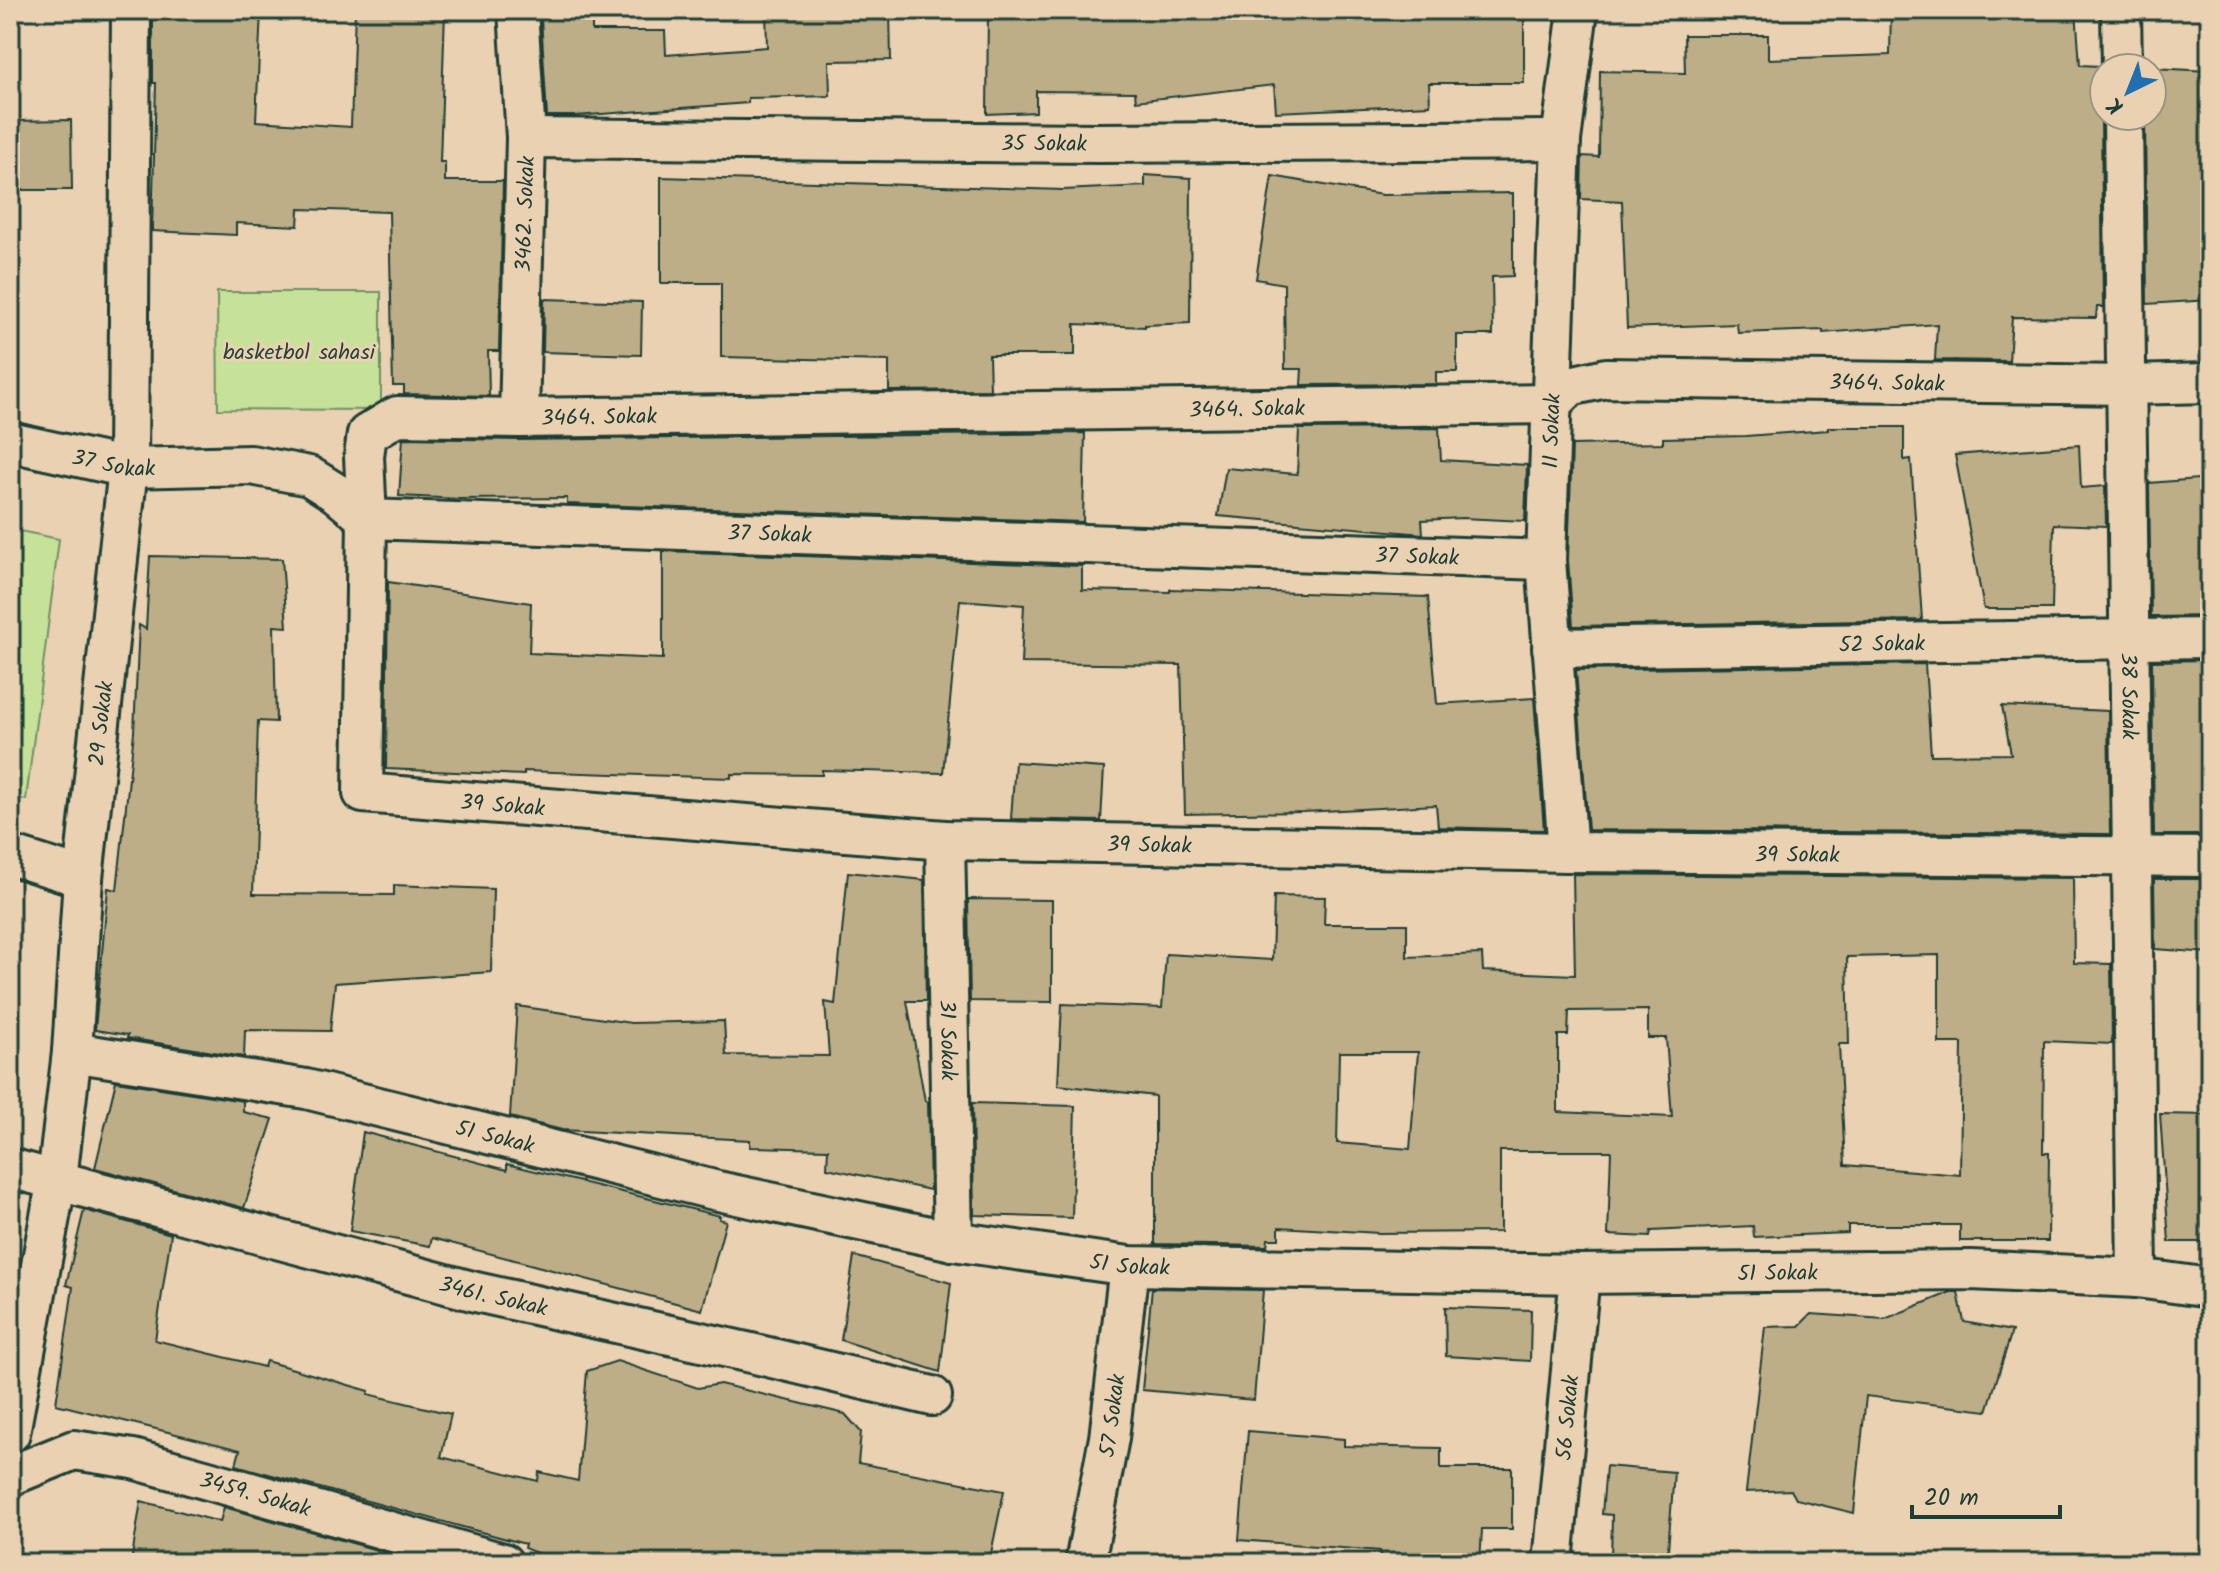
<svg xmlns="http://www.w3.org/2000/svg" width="2220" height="1573" font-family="Kalam,sans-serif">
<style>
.green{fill:#c6e198;stroke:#728f66;stroke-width:2}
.building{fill:#beae88;stroke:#1f3d34;stroke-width:2;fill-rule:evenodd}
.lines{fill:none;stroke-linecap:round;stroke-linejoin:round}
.street-casing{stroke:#1f3d34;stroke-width:44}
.street{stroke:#e9d1b2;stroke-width:38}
.labels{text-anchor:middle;stroke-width:6;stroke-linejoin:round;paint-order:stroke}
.street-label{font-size:22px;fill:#1f3d34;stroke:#e9d1b2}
.park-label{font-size:22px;fill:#274539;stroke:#e9d1b2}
</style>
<rect width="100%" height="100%" fill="#e9d1b2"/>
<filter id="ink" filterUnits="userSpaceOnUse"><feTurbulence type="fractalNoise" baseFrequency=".0125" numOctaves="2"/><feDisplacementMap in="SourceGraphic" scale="16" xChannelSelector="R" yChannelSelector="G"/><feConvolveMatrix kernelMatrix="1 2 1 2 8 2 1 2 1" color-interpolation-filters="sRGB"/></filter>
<g filter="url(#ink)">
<g class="green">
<path d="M 217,292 L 381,292 L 381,410 L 218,409 Z"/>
<path d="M 10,529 L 59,539 L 26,800 L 10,796 Z"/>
</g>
<g class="building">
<path d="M 153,10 L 261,10 L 256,121 L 351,127 L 355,10 L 445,10 L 440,162 L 445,162 L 445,181 L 503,181 L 499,351 L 488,351 L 489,396 L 404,394 L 404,386 L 393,386 L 389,212 L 299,209 L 298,226 L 236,223 L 236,235 L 152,231 L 156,83 L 153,83 Z"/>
<path d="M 766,10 L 890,10 L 891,60 L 829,61 L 830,96 L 748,98 L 748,103 L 575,116 L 547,116 L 541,18 L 592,18 L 592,31 L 665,31 L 666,55 L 767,47 Z"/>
<path d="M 988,10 L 1358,10 L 1358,17 L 1433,15 L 1433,10 L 1524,10 L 1524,83 L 1429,83 L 1430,105 L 1276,112 L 1274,85 L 1136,101 L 1135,92 L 1036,91 L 1036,112 L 987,114 Z"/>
<path d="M 1891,10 L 2076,10 L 2080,65 L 2100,66 L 2104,80 L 2104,105 L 2101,116 L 2103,307 L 2097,307 L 2096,318 L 2012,317 L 2009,361 L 1935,360 L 1937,324 L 1823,333 L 1823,330 L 1738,333 L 1737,324 L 1627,328 L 1622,201 L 1581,199 L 1582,156 L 1599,157 L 1600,71 L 1685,73 L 1684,35 L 1768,35 L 1768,59 L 1890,55 Z"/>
<path d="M 2152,68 L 2210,71 L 2210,300 L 2147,304 L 2145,116 L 2152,116 Z"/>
<path d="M 71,120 L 72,190 L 10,190 L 10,121 Z"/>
<path d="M 1145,175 L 1191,178 L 1190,323 L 1145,325 L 1145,327 L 1075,324 L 1075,355 L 989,355 L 990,390 L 889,391 L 889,361 L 721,357 L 721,283 L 661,283 L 661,177 L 1063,190 L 1145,186 Z"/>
<path d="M 1272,176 L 1382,195 L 1513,193 L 1513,276 L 1492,277 L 1493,335 L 1457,335 L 1457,372 L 1436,372 L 1436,384 L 1301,385 L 1302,369 L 1285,369 L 1284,284 L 1256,279 Z"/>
<path d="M 544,299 L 642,302 L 641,355 L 543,352 Z"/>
<path d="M 1828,427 L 1904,427 L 1904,460 L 1911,459 L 1922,620 L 1573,626 L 1568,560 L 1572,445 L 1663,443 L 1663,438 L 1746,436 L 1828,430 Z"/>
<path d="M 1439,428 L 1441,460 L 1527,465 L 1525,521 L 1462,518 L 1422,520 L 1423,534 L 1218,516 L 1226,468 L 1297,474 L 1299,429 Z"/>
<path d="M 1085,433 L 1083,522 L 567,504 L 567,498 L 462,499 L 399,496 L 403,438 L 519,440 Z"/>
<path d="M 2079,445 L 2081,488 L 2105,486 L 2106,526 L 2054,524 L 2052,609 L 1984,609 L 1955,455 Z"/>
<path d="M 2210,478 L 2210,517 L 2207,517 L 2209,616 L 2151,617 L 2149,483 Z"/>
<path d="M 663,551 L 1082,566 L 1082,590 L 1170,592 L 1170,589 L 1428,597 L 1437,704 L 1534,698 L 1544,830 L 1438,827 L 1436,805 L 1303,812 L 1185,814 L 1181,665 L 1021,663 L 1024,605 L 960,600 L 943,773 L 822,770 L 822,775 L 731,774 L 731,778 L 524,771 L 524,775 L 386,769 L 388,582 L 531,603 L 529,653 L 663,659 Z"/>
<path d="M 150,556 L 282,559 L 287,627 L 274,626 L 276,722 L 258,721 L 253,894 L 394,895 L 394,885 L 493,889 L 491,972 L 335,983 L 330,1031 L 245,1030 L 244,1057 L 127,1038 L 128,1035 L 95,1030 L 108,888 L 117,890 L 134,732 L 139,625 L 146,629 Z"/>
<path d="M 2210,660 L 2210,835 L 2154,835 L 2152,661 Z"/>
<path d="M 1925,664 L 1931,755 L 2011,754 L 2002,706 L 2108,711 L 2110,834 L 1588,830 L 1576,670 Z"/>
<path d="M 1015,762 L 1104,768 L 1101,821 L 1011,819 Z"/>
<path d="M 848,872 L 924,880 L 926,1001 L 907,1001 L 925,1101 L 928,1102 L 930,1190 L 827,1168 L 828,1149 L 750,1147 L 750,1140 L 562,1130 L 510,1117 L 517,1006 L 631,1023 L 724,1021 L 726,1055 L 829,1056 L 825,1002 L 835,1004 Z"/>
<path d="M 1573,874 L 2073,878 L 2074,963 L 2111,964 L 2112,1044 L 2044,1041 L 2043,1153 L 2049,1153 L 2048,1241 L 1960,1241 L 1960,1225 L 1848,1225 L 1848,1233 L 1754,1237 L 1753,1226 L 1651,1231 L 1650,1237 L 1608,1235 L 1611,1151 L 1500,1151 L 1500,1232 L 1379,1233 L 1279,1227 L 1279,1239 L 1268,1239 L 1267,1246 L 1155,1244 L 1155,1096 L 1058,1085 L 1062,1004 L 1162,1008 L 1166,954 L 1272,960 L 1274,896 L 1325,897 L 1324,924 L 1407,924 L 1407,957 L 1482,954 L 1483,971 L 1575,975 ZM 1939,955 L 1939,1043 L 1962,1043 L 1960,1175 L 1845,1165 L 1839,1044 L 1849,1044 L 1847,957 ZM 1648,1010 L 1648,1038 L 1666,1038 L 1672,1117 L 1558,1112 L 1558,1035 L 1568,1035 L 1569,1011 ZM 1339,1052 L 1418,1052 L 1410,1149 L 1337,1143 Z"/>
<path d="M 2154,879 L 2210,879 L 2210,953 L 2155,949 Z"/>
<path d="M 968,899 L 1052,900 L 1052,1002 L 970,1001 Z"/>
<path d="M 116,1081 L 243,1101 L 243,1112 L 273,1119 L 244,1208 L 95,1168 Z"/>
<path d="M 972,1103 L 1075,1106 L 1072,1218 L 974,1215 Z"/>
<path d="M 2160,1114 L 2210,1115 L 2210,1242 L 2169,1242 Z"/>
<path d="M 363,1132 L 507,1170 L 507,1164 L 720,1216 L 719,1219 L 726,1221 L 702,1310 L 432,1238 L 430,1246 L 350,1231 Z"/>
<path d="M 84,1210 L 171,1234 L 155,1340 L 264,1367 L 266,1361 L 369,1391 L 368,1394 L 451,1414 L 441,1457 L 538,1481 L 539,1472 L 578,1481 L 587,1371 L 617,1361 L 698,1388 L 720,1384 L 845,1414 L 861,1432 L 858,1463 L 1004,1491 L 989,1563 L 562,1563 L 524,1548 L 525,1544 L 236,1465 L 240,1450 L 56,1404 L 73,1287 L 66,1285 Z"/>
<path d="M 854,1256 L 951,1283 L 940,1372 L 841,1340 Z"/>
<path d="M 1152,1288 L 1263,1290 L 1254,1400 L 1142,1390 Z"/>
<path d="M 1951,1292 L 1958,1292 L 1964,1322 L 2012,1331 L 1987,1411 L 1866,1396 L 1854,1513 L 1796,1499 L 1791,1490 L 1746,1492 L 1765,1327 L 1799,1326 L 1811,1314 L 1885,1319 Z"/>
<path d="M 1445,1307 L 1531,1310 L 1530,1361 L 1446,1356 Z"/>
<path d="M 1248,1431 L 1344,1439 L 1344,1446 L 1441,1448 L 1441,1468 L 1512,1468 L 1512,1529 L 1482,1529 L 1480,1563 L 1380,1563 L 1380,1551 L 1239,1540 Z"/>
<path d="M 1606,1466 L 1674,1472 L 1667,1563 L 1611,1563 L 1612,1515 L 1602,1514 Z"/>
<path d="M 141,1501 L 220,1522 L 224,1507 L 384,1552 L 382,1563 L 131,1563 Z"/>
</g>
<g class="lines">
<g class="street-casing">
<g id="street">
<path d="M 518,10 L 526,138 L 519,418"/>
<path d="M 2121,10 L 2122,68"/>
<path id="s1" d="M 2123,116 L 2137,1278"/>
<path id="s2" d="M 526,138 L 1098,143 L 1561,140"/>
<path id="s3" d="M 2210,383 L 2127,385 L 1606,378 L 1570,386 L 1552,404 L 519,418 L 397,416 L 367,434 L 364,456 L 367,519 L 363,793 L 945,840 L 1568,852 L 2210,857"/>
<path id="s4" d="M 10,442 L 128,468 L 251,465 L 309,476 L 336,493 L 367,519 L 1546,560"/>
<path id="s5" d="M 1552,648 L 2210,638"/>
<path id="s6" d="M 945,840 L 953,1241"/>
<path id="s7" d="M 1568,852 L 1546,560 L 1561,140 L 1578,10"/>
<path d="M 10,855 L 83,878"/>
<path id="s8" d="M 72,1052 L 306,1089 L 718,1191 L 953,1241 L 1129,1266 L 1580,1274 L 1971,1270 L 2137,1278 L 2210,1288"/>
<path id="s9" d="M 10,1168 L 476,1292 L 751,1353 L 932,1396"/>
<path id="s10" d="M 10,1433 L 57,1179 L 72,1052 L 83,878 L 128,468 L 131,10"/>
<path id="s11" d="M 10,1476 L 74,1450 L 133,1459 L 503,1563"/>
<path id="s12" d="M 1085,1563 L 1109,1438 L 1129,1266"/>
<path id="s13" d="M 1553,1563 L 1580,1274"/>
</g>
</g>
<use href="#street" class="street"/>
</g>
</g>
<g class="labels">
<g class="street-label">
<text dy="8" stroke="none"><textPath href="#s2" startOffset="518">35 Sokak</textPath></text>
<text transform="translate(524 214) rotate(-88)" y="8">3462. Sokak</text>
<text transform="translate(1887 382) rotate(1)" y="8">3464. Sokak</text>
<text transform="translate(1247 408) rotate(-1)" y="8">3464. Sokak</text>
<text transform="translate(599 416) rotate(-1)" y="8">3464. Sokak</text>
<text dy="8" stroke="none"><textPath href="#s7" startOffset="422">11 Sokak</textPath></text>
<text dy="8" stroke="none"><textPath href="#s4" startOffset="106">37 Sokak</textPath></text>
<text dy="8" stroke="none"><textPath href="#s4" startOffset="778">37 Sokak</textPath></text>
<text dy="8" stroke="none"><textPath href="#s4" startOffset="1426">37 Sokak</textPath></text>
<text dy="8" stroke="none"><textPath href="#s5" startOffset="330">52 Sokak</textPath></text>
<text dy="8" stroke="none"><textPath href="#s1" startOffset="580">38 Sokak</textPath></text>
<text dy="8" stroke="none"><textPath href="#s10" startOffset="716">29 Sokak</textPath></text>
<text dy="8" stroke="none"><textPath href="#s3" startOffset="2356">39 Sokak</textPath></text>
<text dy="8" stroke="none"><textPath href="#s3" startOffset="3004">39 Sokak</textPath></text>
<text dy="8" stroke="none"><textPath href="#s3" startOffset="3652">39 Sokak</textPath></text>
<text dy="8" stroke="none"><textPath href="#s6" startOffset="200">31 Sokak</textPath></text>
<text dy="8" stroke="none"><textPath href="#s8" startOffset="432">51 Sokak</textPath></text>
<text dy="8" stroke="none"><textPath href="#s8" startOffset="1080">51 Sokak</textPath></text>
<text dy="8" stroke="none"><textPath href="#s8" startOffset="1728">51 Sokak</textPath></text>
<text dy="8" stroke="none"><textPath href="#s9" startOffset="500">3461. Sokak</textPath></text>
<text dy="8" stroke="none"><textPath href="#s12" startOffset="150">57 Sokak</textPath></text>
<text dy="8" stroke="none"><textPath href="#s13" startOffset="146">56 Sokak</textPath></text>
<text dy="8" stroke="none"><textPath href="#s11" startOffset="256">3459. Sokak</textPath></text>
</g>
<g class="park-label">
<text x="299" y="359">basketbol sahasi</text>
</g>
</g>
<rect width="2220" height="1573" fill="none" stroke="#e9d1b2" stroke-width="40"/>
<rect x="20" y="20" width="2180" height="1533" fill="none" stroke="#1f3d34" stroke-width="3" filter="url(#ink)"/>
<g transform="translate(2128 92) rotate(223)"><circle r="38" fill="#e9d1b2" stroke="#989680" stroke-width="2"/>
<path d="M0-6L14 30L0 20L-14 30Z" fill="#1f6fb2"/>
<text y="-12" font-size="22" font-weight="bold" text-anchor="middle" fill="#1f3d34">K</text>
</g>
<path d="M1912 1505v12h148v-12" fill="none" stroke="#1f3d34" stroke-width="4"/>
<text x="1924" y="1505" font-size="24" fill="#1f3d34" stroke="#e9d1b2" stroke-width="6" paint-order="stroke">20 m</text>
</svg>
